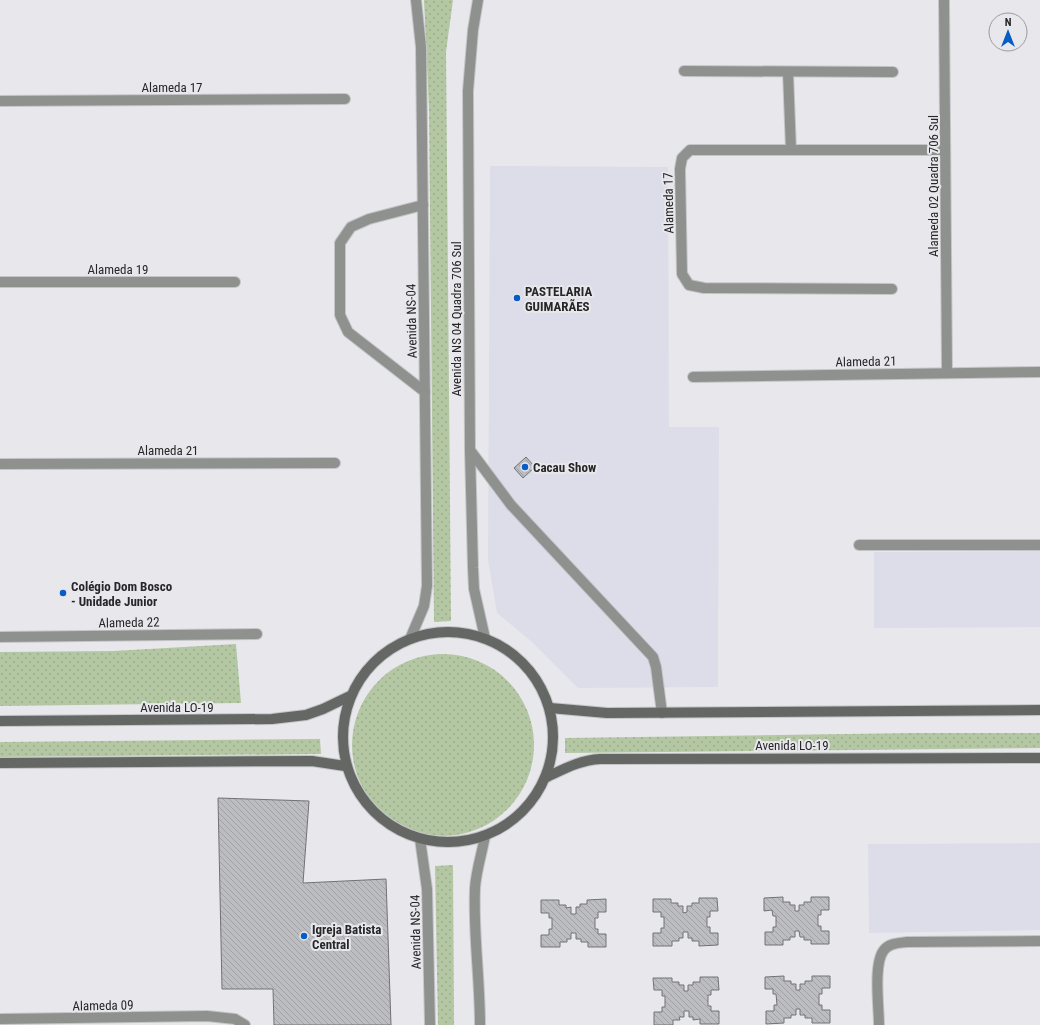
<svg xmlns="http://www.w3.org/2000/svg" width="1040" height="1025" font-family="'Roboto Condensed',sans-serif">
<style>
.built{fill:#dcdde8}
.garden{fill:url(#garden-dots)}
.building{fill:url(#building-back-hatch);stroke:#727276}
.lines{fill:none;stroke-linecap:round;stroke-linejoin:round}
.service-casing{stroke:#c5c5c9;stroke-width:12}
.minor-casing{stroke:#c5c5c9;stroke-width:12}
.tertiary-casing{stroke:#c5c5c9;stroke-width:12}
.secondary-casing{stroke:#c5c5c9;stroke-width:12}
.service{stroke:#8f918f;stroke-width:10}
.minor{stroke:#8f918f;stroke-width:10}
.tertiary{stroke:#8f918f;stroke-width:10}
.secondary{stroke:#656765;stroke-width:10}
.poi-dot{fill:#085cc6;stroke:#e8e8ec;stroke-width:1.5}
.labels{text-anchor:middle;stroke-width:4;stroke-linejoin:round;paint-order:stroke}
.street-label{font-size:13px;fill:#272729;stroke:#e8e8ec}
.poi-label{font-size:13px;font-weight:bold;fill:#272729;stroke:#e8e8ec;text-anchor:start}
</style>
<defs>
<pattern id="garden-dots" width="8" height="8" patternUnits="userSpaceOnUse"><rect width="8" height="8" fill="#b4c7a3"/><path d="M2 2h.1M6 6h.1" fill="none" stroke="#9bab8c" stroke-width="1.8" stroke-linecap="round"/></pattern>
<pattern id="building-back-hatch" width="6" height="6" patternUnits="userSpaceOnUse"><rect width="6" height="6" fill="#bcbdc1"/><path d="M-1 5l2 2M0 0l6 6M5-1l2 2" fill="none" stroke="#a2a2a6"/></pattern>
</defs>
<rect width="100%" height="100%" fill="#e8e8ec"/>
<g class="built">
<path d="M 490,166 L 668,167 L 669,427 L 719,427 L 718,687 L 578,688 L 532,642 L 497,613 L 488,560 Z"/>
<path d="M 1040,551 L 1040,627 L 874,628 L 874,552 Z"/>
<path d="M 1040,843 L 1040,930 L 869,933 L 868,844 Z"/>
</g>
<g class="garden">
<path d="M 424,0 L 453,0 L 446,52 L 451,621 L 434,622 L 429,108 Z"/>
<path d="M 236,644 L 241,703 L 0,706 L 0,652 L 114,651 Z"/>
<circle cx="443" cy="745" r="91"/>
<path d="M 913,733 L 1040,733 L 1040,748 L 565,753 L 565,738 Z"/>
<path d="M 320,739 L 321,754 L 0,757 L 0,742 Z"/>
<path d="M 453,865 L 454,1025 L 438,1025 L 435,866 Z"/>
</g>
<g class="building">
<path d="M 526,457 L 535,467 L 523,478 L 514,468 Z"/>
<path d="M 218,798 L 309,801 L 303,883 L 386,879 L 391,1025 L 274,1025 L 273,989 L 222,989 Z"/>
<path d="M 783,897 L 783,902 L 790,902 L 790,905 L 795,905 L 795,911 L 799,911 L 799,905 L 804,905 L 804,902 L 811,902 L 811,897 L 829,897 L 829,910 L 821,910 L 821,915 L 818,915 L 818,926 L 821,926 L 821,931 L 829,931 L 829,944 L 811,944 L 811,940 L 804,940 L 804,937 L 800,937 L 799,931 L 795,931 L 795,937 L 790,937 L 790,940 L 783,940 L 783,945 L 765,945 L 765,932 L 773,932 L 773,927 L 776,927 L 776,916 L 773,916 L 772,910 L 764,911 L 764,898 Z"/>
<path d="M 699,898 L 717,898 L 718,911 L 710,911 L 710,917 L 707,917 L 707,927 L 710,927 L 710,933 L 718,933 L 718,945 L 699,946 L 699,941 L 692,941 L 692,938 L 688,938 L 688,932 L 683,932 L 683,938 L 679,938 L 679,941 L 672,941 L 672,946 L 653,946 L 653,933 L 661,933 L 661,928 L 664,928 L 664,917 L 661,917 L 661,912 L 653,912 L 653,899 L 671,899 L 671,903 L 678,903 L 678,906 L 683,906 L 683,913 L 687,912 L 687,906 L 692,906 L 692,903 L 699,903 Z"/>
<path d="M 606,899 L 606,912 L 598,912 L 598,918 L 595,918 L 595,929 L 598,929 L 598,934 L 606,934 L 606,947 L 588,947 L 588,942 L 581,942 L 581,939 L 576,939 L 576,933 L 571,933 L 571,939 L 567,939 L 567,942 L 560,942 L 560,947 L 541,947 L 541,935 L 549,935 L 549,929 L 552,929 L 552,918 L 549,918 L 549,913 L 541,913 L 541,900 L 559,900 L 559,905 L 566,905 L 566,908 L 571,907 L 571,914 L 576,914 L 576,907 L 580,907 L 580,904 L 587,904 L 587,900 Z"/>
<path d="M 784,976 L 784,981 L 791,981 L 791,984 L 796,984 L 796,990 L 800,990 L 800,984 L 805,984 L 805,981 L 812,981 L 812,976 L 830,976 L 830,988 L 822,988 L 822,994 L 819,994 L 819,1005 L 822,1005 L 822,1010 L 830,1010 L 830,1023 L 812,1023 L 812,1018 L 805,1018 L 805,1015 L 800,1015 L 800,1009 L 796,1009 L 796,1015 L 791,1015 L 791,1018 L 784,1018 L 784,1023 L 766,1024 L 766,1011 L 774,1011 L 774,1005 L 777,1005 L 776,994 L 773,994 L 773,989 L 765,989 L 765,977 Z"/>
<path d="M 700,977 L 718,977 L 719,990 L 711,990 L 711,995 L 708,995 L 708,1006 L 711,1006 L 711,1011 L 719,1011 L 719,1024 L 700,1024 L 700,1019 L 693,1020 L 693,1017 L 689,1017 L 689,1011 L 684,1011 L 684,1017 L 679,1017 L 680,1020 L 673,1020 L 673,1025 L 654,1025 L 654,1012 L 662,1012 L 662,1007 L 665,1007 L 665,996 L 662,996 L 662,990 L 654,990 L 653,978 L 672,978 L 672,982 L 679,982 L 679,985 L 684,985 L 684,991 L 688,991 L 688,985 L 693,985 L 693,982 L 700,982 Z"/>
</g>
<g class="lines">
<g class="service-casing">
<g id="service">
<path d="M 423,205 L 369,219 L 351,227 L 340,243 L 340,315 L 348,332 L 425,392"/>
<path d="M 470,450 L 511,505 L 653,657 L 656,667 L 662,713"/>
<path d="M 859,545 L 1040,545"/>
</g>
</g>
<g class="minor-casing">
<g id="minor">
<path d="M 944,0 L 947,373"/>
<path d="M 684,71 L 893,72"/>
<path d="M 788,72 L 791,150"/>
<path d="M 0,101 L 345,99"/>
<path d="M 0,282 L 235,282"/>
<path d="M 892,289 L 704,288 L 689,285 L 682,274 L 680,169 L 682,158 L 690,150 L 945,150"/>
<path d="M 693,377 L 1040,372"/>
<path d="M 0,464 L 335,463"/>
<path d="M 0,637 L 257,634"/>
<path d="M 0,1019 L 207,1016 L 235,1019 L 245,1025"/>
<path d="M 879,1025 C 879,1008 873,963 884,950 C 889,943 899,943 907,942 L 1040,941"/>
</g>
</g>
<g class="tertiary-casing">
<g id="tertiary">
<path d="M 478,0 L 473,30 L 468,91 L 470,450 L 473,568 L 474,589 L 485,638"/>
<path d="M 410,639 L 424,606 L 427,586 L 421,47 L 416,0"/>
<path d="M 420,839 L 427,889 L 430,1025"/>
<path d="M 480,1025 C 480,979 473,933 475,888 C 476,871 482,853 485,836"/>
</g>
</g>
<g class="secondary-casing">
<g id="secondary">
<circle cx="448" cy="737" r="105"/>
<path d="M 550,708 L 607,713 L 1040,710"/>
<path d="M 0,721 L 272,719 L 306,715 L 323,709 L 350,696"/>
<path d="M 0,763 L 312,761 L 345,766"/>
<path d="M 547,777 C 564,769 580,760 600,759 L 1040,758"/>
</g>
</g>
<use href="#service" class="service"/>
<use href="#minor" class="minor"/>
<use href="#tertiary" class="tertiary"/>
<use href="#secondary" class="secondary"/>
</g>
<g class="poi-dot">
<circle cx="517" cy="298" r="4"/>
<circle cx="525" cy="467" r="4"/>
<circle cx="63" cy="593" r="4"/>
<circle cx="304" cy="936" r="4"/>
</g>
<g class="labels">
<g class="street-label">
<text x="172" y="92">Alameda 17</text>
<text transform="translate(933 186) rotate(-90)" y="5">Alameda 02 Quadra 706 Sul</text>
<text transform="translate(668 203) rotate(-91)" y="5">Alameda 17</text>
<text x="118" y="274">Alameda 19</text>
<text transform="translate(456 319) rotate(-90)" y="5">Avenida NS 04 Quadra 706 Sul</text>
<text transform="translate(411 321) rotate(-91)" y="5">Avenida NS-04</text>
<text transform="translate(866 361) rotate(-1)" y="5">Alameda 21</text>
<text x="168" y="455">Alameda 21</text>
<text transform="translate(129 622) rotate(-1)" y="5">Alameda 22</text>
<text x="177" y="712">Avenida LO-19</text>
<text x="792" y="750">Avenida LO-19</text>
<text transform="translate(415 932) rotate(-91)" y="5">Avenida NS-04</text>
<text transform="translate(103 1005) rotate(-1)" y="5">Alameda 09</text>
</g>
<g class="poi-label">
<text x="525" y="296">PASTELARIA<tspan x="525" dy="15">GUIMARÃES</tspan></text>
<text x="533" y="472">Cacau Show</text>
<text x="71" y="591">Colégio Dom Bosco<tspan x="71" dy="15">- Unidade Junior</tspan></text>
<text x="312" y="934">Igreja Batista<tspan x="312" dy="15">Central</tspan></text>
</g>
</g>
<g transform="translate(1008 32)"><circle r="19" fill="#e8e8ec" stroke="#9b9b9e"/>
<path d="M0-3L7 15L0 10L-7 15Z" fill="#085cc6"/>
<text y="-6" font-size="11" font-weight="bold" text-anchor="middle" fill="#272729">N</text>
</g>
</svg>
